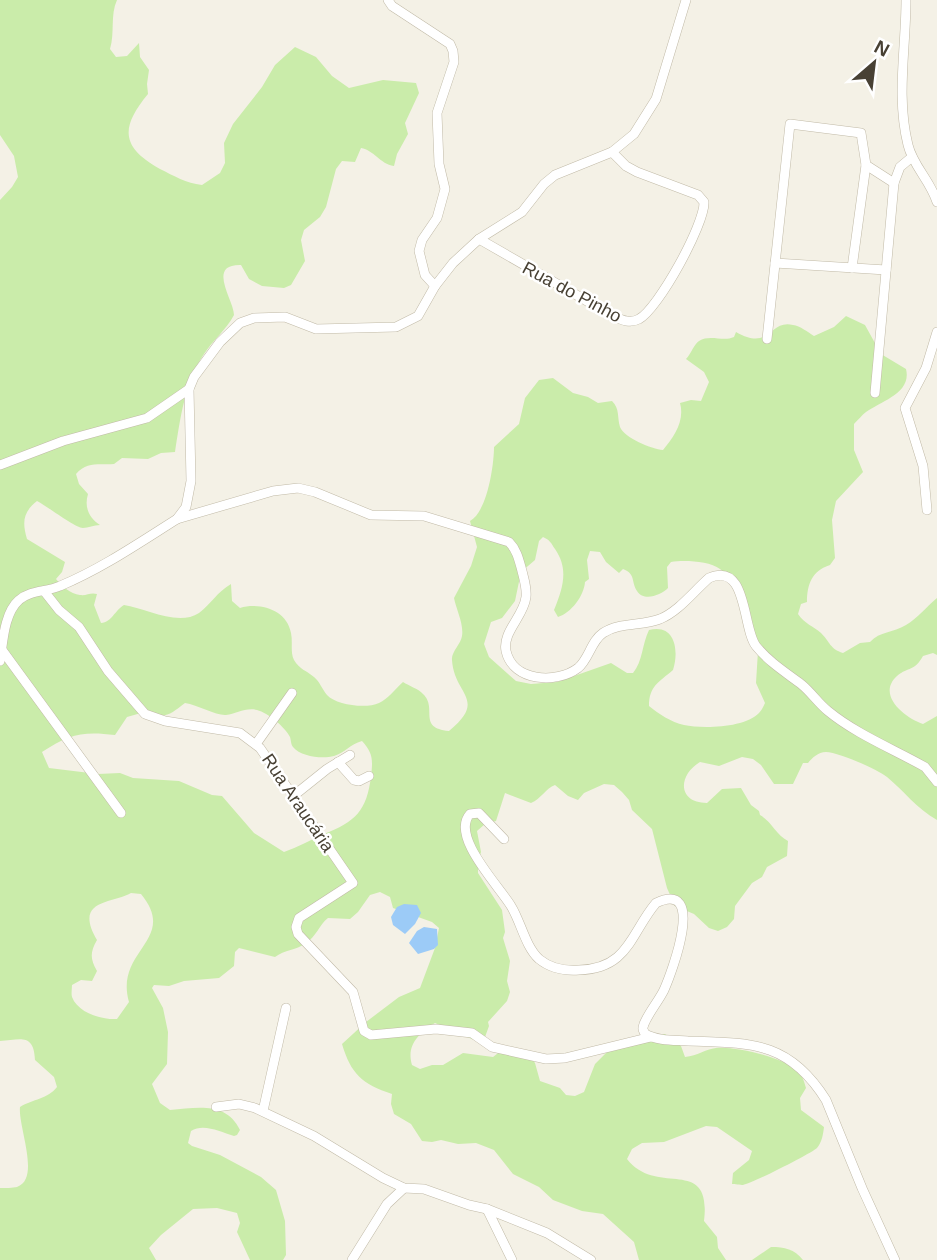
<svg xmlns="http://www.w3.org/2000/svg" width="937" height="1260" font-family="Arial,sans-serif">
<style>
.green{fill:#caecaa;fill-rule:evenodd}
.water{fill:#9ccbf7}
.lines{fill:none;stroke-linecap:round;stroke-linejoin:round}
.minor-casing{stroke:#c1baa7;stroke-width:10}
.minor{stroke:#fff;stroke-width:9}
.labels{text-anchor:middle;stroke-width:5;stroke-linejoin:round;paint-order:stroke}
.street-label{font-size:18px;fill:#484134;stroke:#fff}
</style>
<rect width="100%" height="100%" fill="#f4f1e6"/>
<g class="green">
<path d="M 0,0 L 117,0 C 110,15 115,33 110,49 L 116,57 L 127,56 L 139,43 L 140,57 L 149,70 L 147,84 L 148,94 C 120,128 121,147 160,169 C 174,176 186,183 202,185 L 220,173 L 225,163 L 224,143 L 233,124 L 262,87 L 275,65 L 295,47 L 316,57 L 332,76 L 349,88 L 383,80 L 416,83 L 419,93 L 405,123 L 408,134 L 397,154 L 394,166 C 380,164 374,150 361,148 L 355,162 L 342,161 L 336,169 L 326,207 L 320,217 L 304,230 L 301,240 L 305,261 L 291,285 L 284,288 L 262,286 L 249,279 L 241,265 C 206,264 234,300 234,315 C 226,330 213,340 204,354 C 185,381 180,420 175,452 L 161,453 L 148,459 L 122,458 L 114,464 C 99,465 87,461 76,474 L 79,484 L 88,494 C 84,507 89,518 100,525 C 94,525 88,528 83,528 C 75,528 47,506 37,501 C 23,512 22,522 27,539 L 65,562 L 62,572 L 56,579 C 62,586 70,594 80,595 C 87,596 90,592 97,594 L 94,605 L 101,623 C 112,622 115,610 124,605 C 145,608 178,627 199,613 C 211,604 217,592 231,584 L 232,601 L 240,608 C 260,602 287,610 291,633 C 293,642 290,652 294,660 C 299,669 307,671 314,677 C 320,682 322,689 327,695 C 336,705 366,709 379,703 C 388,699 395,689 403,682 C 409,686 419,689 423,694 C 438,708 417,728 449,731 C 488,699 454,695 452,660 C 451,652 461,644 462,636 C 464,624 456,609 454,598 L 471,566 L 477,547 L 470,521 C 487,512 494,466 494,447 L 519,424 L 525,398 L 539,380 L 553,378 L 573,393 L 588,397 L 598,403 L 612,401 C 620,409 617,417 620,427 C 624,438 652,449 663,450 C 674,437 685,421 680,403 L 691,400 L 701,401 L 709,382 L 704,372 L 686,359 C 691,354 694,344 699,341 C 710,334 723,342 734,337 L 736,332 C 771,352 769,319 793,325 C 800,326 808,332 814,336 L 834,327 L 846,316 L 865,325 L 881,354 L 906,369 C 912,393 881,401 866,412 C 862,415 858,420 854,424 L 854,450 L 863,472 L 836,501 L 832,520 L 835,558 L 830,565 C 812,571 807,584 807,602 L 801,604 L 798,614 C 805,624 813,626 821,633 C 830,642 830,649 843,653 L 860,643 L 870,642 C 880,631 893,633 906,625 C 918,618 926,607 937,598 L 937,655 L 933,653 L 923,656 C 914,672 909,666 897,676 C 876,695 905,718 923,724 L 937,716 L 937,820 C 917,809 904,791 887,777 C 877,769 838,752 826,752 C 818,752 812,758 808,763 L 803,763 L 793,784 L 774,784 L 761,765 L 753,759 L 742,757 L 719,766 L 700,762 C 678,775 677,803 707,803 L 722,789 L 741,788 L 751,805 L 759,811 L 760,815 C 772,822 776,835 788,841 L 787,856 L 767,867 L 762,877 L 752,883 L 735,906 L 734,919 L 727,927 L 718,931 L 709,928 L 694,914 L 675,906 L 667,888 L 652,829 L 632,810 L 629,800 L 622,792 L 614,785 L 604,784 L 584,793 L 578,800 L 568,796 L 555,785 C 546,788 541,799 531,803 L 505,793 L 496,821 L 485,824 L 477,831 L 481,852 L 478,862 L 478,873 L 502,910 L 505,932 L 503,938 L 510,961 L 507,981 L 510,992 L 507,1001 L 488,1022 L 489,1026 L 485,1037 L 474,1040 L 435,1023 C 419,1033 406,1045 412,1065 L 420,1069 L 432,1065 L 443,1065 L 463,1053 L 493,1057 L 502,1050 L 529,1055 L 535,1063 L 540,1081 L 560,1088 L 566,1095 L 575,1096 L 584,1092 L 595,1064 L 609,1050 L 665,1034 L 681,1046 L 685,1057 C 698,1056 705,1049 716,1048 C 735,1046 781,1057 796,1069 C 802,1074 804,1081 806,1088 L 800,1098 L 801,1110 L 824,1127 C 823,1135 822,1142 817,1148 C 812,1153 751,1184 743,1185 C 741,1185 734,1184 732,1184 L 733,1173 L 749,1160 L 752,1151 L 717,1127 L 706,1126 L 664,1142 L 642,1143 L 632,1149 L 627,1159 C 657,1198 712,1154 704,1221 L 717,1237 L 718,1248 L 726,1260 L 639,1260 L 634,1242 L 603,1214 L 582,1211 L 553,1200 L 539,1187 L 513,1174 L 494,1150 L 476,1143 L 458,1144 L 441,1140 L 432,1142 L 422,1141 L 411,1124 L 394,1114 L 391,1104 L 392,1094 C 362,1084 351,1074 342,1044 L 366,1022 L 399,997 L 420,988 L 435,948 L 439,928 L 432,922 L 393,908 L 390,897 L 380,892 L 370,895 L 358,912 L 350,919 L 328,918 C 319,925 316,937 306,943 C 297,950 284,950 275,957 L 239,948 L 235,952 L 234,966 L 219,978 L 184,981 L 169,986 L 154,985 L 152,988 L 163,1008 L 168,1032 L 167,1064 L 152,1084 L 160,1103 L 170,1110 C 197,1108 226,1101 240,1130 L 237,1135 L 234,1136 C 220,1132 204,1123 191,1131 L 188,1143 L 192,1146 L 220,1155 L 261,1177 L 276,1190 L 285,1221 L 286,1255 L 283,1260 L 250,1260 L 237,1232 L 240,1223 L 237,1213 L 217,1208 L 193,1209 L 161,1235 L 149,1248 L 156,1260 L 0,1260 L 0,1188 C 5,1188 13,1188 17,1187 C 41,1179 18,1127 20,1107 C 33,1099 48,1099 57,1087 L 54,1077 L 35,1060 C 34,1032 19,1040 0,1041 L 0,200 L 12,187 L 18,177 L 14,156 L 0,135 ZM 543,537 C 550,540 551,543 555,549 C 569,569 563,588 554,610 L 558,617 C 571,613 584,596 585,582 L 589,579 L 587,560 L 590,551 L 600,552 L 606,562 L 619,573 L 623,569 C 636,574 631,582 637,591 C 644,602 661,595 668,588 L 667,567 L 671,562 C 684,560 709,561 720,569 C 731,577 740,599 744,612 C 750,629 745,638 758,651 L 756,683 L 765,703 C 763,707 762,710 759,713 C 745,728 702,729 684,725 C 671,722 659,714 649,706 C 649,686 659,682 673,670 C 679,652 676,623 649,630 C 642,644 643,661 633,673 L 627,673 L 611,663 L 557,682 L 531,684 L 516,681 L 489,657 L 484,644 L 491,622 L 502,618 L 515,601 L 521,572 L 535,560 L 539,541 ZM 185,703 C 198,705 217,716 226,715 C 236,714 246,707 257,710 C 268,713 285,727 290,737 C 291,740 291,745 293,747 C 301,757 323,759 334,756 C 345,753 350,744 362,741 C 373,753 373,760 371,776 C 367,811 355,822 324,834 C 310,840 298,847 284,852 L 254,833 L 222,796 L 212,795 L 179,781 L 133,778 L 120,773 L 98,774 L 49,768 L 42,752 C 69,734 83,731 115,735 L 127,717 L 148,711 C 164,720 171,714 185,703 ZM 131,893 L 141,894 C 179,940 114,950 129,1002 L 117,1019 C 102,1020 78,1013 72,997 C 71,993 72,989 72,985 L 81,980 L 92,981 L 97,971 C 90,959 90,952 97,940 C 73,899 112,904 131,893 Z"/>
<path d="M 771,1247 C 785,1247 794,1249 803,1260 L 752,1260 Z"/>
</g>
<g class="water">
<path d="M 404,904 L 417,905 L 421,913 L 415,924 L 405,934 L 393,925 L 391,917 L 397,907 Z"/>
<path d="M 424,927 L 437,929 L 438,945 L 434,949 L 418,954 L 409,943 L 417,931 Z"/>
</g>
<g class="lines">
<g class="minor-casing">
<g id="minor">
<path d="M 388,0 L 392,6 L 450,44 L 453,51 L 454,62 L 437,113 L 439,164 L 445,189 L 437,218 L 422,240 L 419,251 L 425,275 L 435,286"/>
<path d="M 906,0 C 906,48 896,97 908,145 C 913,166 930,180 937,202"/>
<path d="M 479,239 L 613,316 C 622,320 630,324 639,319 C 658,309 705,224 704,202 L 698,195 L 637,172 L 626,166 L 612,152"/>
<path d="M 775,263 L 886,270"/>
<path d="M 852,268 L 866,165"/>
<path d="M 767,339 L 790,124 L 861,133 L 866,165 L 894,183"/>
<path d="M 875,393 L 894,183 L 900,167 L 912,157"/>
<path d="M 0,465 L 63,441 L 147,418 L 189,389"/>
<path d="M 927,510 L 923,466 L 905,408 L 926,368 L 937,332"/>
<path d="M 177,519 L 273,491 L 298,488 L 315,492 L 371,515 L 424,516 L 509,542 C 517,550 519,560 522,571 C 524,579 527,588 526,597 C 524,616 502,632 506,651 C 513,682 557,684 578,668 C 589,659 591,641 603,633 C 619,622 642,626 660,619 C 679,611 693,592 709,578 C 748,561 742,628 756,646 C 769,662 785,672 801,684 C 811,692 818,703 828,711 C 856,734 893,749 925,767 L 937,782"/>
<path d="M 44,591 L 59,610 L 79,627 L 108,671 L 145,714 L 165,721 L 240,733 L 260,748 L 353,883 L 299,918 L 296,927 L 298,934 L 353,992 L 364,1031 L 371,1035 L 436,1029 L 472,1033 L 492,1047 L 546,1059 L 565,1058 L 651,1037"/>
<path d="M 2,650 L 121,813"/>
<path d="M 0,661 C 3,642 4,613 19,600 C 30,590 47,592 60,586 C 101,569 139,543 177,519 L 186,507 L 191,481 L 189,389 L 194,377 L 220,342 L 240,323 L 254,318 L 285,317 L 316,329 L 396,327 L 418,316 L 435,286 L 453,263 L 479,239 L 522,212 L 544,184 L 555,175 L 612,152 L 634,134 L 656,99 L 686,0"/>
<path d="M 256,744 L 292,693"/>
<path d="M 338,762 L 354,780 L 359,781 L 369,776"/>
<path d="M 292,797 L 327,769 L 350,755"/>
<path d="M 504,839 L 479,813 L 470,814 C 450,836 499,886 511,906 C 521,922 525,946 539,959 C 550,968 565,971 579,970 C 629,969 631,932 656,903 C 707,879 672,972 664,990 C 658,1002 649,1012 644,1024 C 642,1030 643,1029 645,1034 C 658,1041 674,1040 688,1041 C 751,1043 789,1041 826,1100 L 862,1188 L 895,1260"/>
<path d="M 216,1107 L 239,1104 L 255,1108 L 314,1136 L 383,1178 L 404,1188 L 424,1189 L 469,1205 L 487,1209 L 547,1233 L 591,1260"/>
<path d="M 263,1111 L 286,1008"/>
<path d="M 487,1209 L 512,1260"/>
<path d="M 352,1260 L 387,1204 L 404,1188"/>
</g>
</g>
<use href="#minor" class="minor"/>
</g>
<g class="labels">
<g class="street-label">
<text transform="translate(572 292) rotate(28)" y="6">Rua do Pinho</text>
<text transform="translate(298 803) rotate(56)" y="6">Rua Araucária</text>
</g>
</g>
<g transform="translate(874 63) rotate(28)" stroke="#ffffff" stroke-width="5" paint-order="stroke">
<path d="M0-5L12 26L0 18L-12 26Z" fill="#484134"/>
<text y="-10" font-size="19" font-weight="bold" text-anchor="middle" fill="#484134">N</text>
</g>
</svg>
